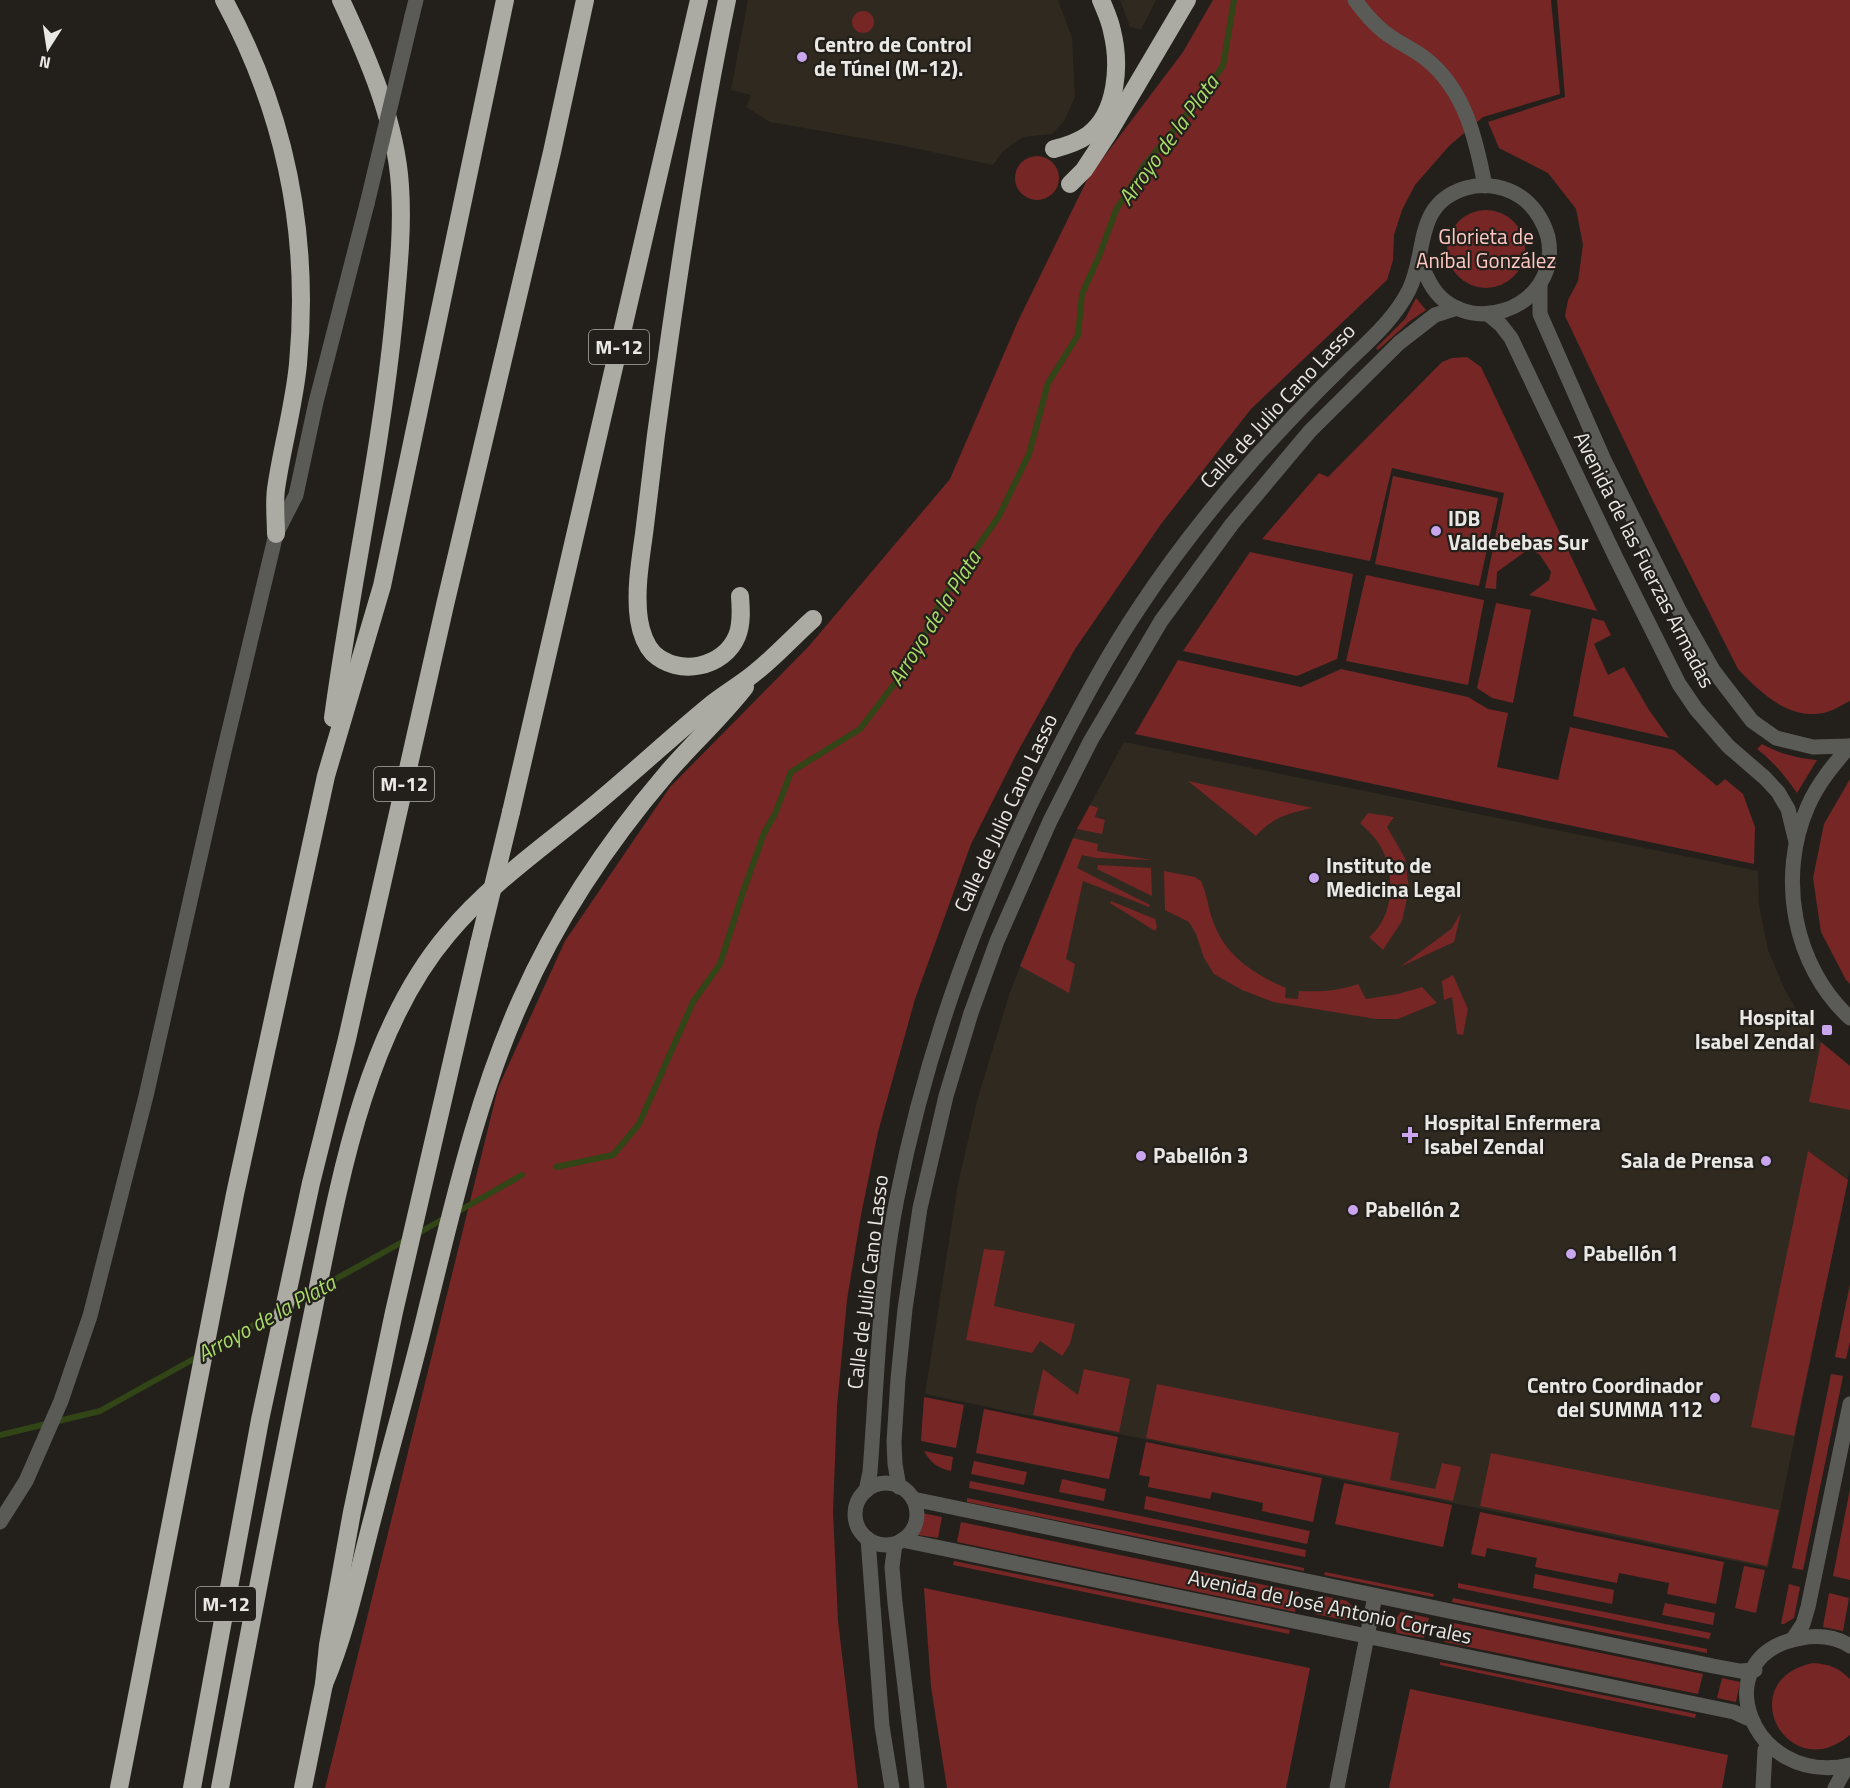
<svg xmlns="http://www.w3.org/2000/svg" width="1850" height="1788" font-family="'Titillium Web',sans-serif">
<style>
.built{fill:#2f291f}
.green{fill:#752625}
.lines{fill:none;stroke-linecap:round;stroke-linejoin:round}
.stream{stroke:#314516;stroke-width:6}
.minor{stroke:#5a5a57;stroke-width:15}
.tertiary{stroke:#5a5a57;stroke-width:15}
.motorway{stroke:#ababa4;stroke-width:18}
.tertiary-bridge{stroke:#5a5a57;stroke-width:15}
.motorway-bridge{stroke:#ababa4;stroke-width:18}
.poi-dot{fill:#c9a5ee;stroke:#23201b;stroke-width:2}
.labels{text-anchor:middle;stroke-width:4.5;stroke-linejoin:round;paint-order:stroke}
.shield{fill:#23201b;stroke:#aeaca8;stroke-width:1.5}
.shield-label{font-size:20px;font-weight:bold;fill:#eae8e5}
.poi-label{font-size:21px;font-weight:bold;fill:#eae8e5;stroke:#23201b;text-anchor:start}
.park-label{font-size:21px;fill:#fec8c3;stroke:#23201b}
.street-label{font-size:21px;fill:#eae8e5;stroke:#23201b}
.water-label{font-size:22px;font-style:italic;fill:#a9da68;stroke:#23201b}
</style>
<rect width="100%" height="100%" fill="#23201b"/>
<g class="built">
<path d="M 748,0 L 1058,0 L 1072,38 L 1075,97 L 1064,121 L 1052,134 L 1023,137 L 1002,152 L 993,165 L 895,144 L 770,122 L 746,107 L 751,95 L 731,90 Z"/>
<path d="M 1120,0 L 1156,0 L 1141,30 L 1130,27 Z"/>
<path d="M 1124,742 L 1758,871 L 1759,905 L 1768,950 L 1785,990 L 1805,1024 L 1821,1042 L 1850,1066 L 1850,1168 L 1768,1568 L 925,1394 L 958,1184 L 977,1101 L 1010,992 L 1045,903 L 1075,833 Z"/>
</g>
<g class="green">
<path d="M 1213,0 L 1551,0 L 1560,94 L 1483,117 L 1449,146 L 1415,185 L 1402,210 L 1394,235 L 1393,260 L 1387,280 L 1251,409 L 1161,524 L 1075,649 L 1018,751 L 971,844 L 915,999 L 878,1132 L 861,1215 L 847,1300 L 837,1406 L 833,1512 L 838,1621 L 858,1788 L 325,1788 L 498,1088 L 565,941 L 670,787 L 809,646 L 950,479 L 1019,319 L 1088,178 L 1183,52 Z"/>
<path d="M 1557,0 L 1850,0 L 1850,701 C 1842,705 1832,711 1824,713 C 1788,720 1760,692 1738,669 L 1652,499 L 1565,316 L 1568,300 L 1578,281 L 1583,245 L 1576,209 L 1548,173 L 1499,148 L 1488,122 L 1565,97 Z"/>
<circle cx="863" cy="22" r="11"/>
<circle cx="1037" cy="178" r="22"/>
<circle cx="1486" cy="249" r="39"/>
<path d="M 1416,298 L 1426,310 L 1410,321 L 1378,350 L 1376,348 L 1405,319 Z"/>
<path d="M 1467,357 L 1481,367 L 1597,611 L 1529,595 L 1549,580 L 1551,572 L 1540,555 L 1530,548 L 1497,572 L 1496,589 L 1485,588 L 1504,493 L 1392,468 L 1370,561 L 1262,539 L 1319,473 L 1328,477 L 1442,362 L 1452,358 Z"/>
<path d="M 1393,476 L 1498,498 L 1479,586 L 1375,564 Z"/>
<path d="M 1250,552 L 1353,574 L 1337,659 L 1297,676 L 1183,651 Z"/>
<path d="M 1366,575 L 1484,600 L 1468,685 L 1346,661 Z"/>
<path d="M 1496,603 L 1531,610 L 1513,703 L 1492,698 L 1477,688 Z"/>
<path d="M 1592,618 L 1604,621 L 1611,635 L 1594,644 L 1608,675 L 1624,667 L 1649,710 L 1669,738 L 1573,716 Z"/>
<path d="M 1178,660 L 1301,687 L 1341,669 L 1468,697 L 1488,709 L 1508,713 L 1497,767 L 1558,780 L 1570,727 L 1674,750 L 1717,786 L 1725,779 L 1743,794 L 1755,827 L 1754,864 L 1135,734 Z"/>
<path d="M 1762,744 C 1780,754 1796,758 1817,760 L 1797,793 C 1785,776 1774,762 1757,749 Z"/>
<path d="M 1850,779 L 1850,984 L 1846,980 L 1821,932 L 1813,878 L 1824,824 Z"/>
<path d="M 1188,781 L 1313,808 C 1289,813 1273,817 1256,836 Z"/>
<path d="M 1090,805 L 1098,808 L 1095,817 L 1105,820 L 1102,834 L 1077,829 Z"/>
<path d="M 1368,813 L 1394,817 L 1387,827 L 1405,858 L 1409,889 L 1402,921 L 1383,950 L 1369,937 C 1396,916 1396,867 1377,841 C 1372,834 1366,829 1360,823 Z"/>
<path d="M 1073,838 L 1098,844 L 1097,851 L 1152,860 L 1096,858 L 1082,855 L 1077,868 L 1150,905 L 1149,907 L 1083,881 L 1066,959 L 1075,964 L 1069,993 L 1020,966 Z"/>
<path d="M 1098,865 L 1151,868 L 1152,896 L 1097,869 Z"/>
<path d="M 1164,871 L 1195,877 L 1201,881 C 1207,893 1208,908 1213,921 C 1225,956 1254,974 1286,988 L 1285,998 L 1298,999 L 1299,991 C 1320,992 1338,991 1358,984 L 1366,999 L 1398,994 L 1422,987 L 1437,1003 L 1398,1019 L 1376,1019 L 1273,1002 L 1242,990 L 1214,974 L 1204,958 L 1196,934 L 1189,922 L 1165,910 Z"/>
<path d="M 1111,901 L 1155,919 L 1157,927 L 1155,931 L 1110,903 Z"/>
<path d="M 1461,913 L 1454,942 L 1400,967 L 1451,929 Z"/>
<path d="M 1453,975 L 1468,1009 L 1463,1035 L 1457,1034 L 1452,997 L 1444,1000 L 1442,981 Z"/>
<path d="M 1821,1042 L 1850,1066 L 1850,1110 L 1809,1102 Z"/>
<path d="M 1808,1151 L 1848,1180 L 1794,1436 L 1751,1427 Z"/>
<path d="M 984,1249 L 1005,1251 L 994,1306 L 1075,1324 L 1070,1344 L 1062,1356 L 1040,1341 L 1032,1353 L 966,1340 Z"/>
<path d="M 1850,1284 L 1850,1341 L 1846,1359 L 1835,1357 Z"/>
<path d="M 1043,1369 L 1078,1395 L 1084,1369 L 1130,1379 L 1119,1432 L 1033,1415 Z"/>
<path d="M 1831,1374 L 1843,1376 L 1803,1570 L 1792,1568 Z"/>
<path d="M 1157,1384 L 1399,1433 L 1390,1480 L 1435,1489 L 1442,1463 L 1461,1467 L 1453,1501 L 1146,1438 Z"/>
<path d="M 924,1397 L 964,1405 L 956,1448 L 921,1441 Z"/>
<path d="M 984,1409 L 1118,1437 L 1109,1479 L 976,1453 Z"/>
<path d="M 1146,1442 L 1322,1478 L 1313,1522 L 1262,1511 L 1263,1503 L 1212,1492 L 1210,1499 L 1148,1487 L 1150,1477 L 1139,1475 Z"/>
<path d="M 924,1451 L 953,1457 L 951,1471 C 937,1468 931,1463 924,1451 Z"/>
<path d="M 1491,1453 L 1779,1510 L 1767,1566 L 1480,1506 Z"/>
<path d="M 974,1461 L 1027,1472 L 1024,1485 L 971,1474 Z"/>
<path d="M 1062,1479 L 1106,1489 L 1104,1501 L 1059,1492 Z"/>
<path d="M 970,1481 L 1306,1550 L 1305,1557 L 969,1488 Z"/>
<path d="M 1344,1483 L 1452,1505 L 1443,1547 L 1335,1524 Z"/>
<path d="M 1850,1489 L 1850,1580 L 1833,1576 Z"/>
<path d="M 1146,1496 L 1310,1531 L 1307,1544 L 1144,1509 Z"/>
<path d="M 967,1498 L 1304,1568 L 1304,1571 L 967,1502 Z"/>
<path d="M 1480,1512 L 1724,1562 L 1716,1604 L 1667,1594 L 1669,1583 L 1619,1573 L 1617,1583 L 1535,1567 L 1537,1558 L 1487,1548 L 1485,1557 L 1471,1554 Z"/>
<path d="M 922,1513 L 942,1517 L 938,1538 L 918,1535 Z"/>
<path d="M 961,1522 L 1299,1592 L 1295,1612 L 957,1542 Z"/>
<path d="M 954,1561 L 1290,1630 L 1289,1634 L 953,1565 Z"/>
<path d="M 1744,1566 L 1765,1570 L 1756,1613 L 1735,1608 Z"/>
<path d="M 1325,1572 L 1434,1594 L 1433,1597 L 1324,1575 Z"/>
<path d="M 1535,1574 L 1614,1590 L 1612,1604 L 1533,1588 Z"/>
<path d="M 1458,1583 L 1711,1633 L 1709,1639 L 1458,1588 Z"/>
<path d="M 1789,1584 L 1800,1587 L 1794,1618 L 1784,1624 L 1781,1624 Z"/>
<path d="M 924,1588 L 1310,1668 L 1286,1788 L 947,1788 L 931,1687 Z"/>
<path d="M 1829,1593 L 1849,1598 L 1843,1631 L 1823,1627 Z"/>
<path d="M 1319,1595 L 1347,1601 L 1353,1607 L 1351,1618 L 1344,1620 L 1315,1614 Z"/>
<path d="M 1453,1598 L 1707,1649 L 1707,1653 L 1452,1602 Z"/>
<path d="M 1665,1603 L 1715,1613 L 1713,1625 L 1662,1615 Z"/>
<path d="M 1401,1612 L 1429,1618 L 1424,1638 L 1397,1633 L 1393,1622 Z"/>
<path d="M 1449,1622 L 1703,1674 L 1698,1694 L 1444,1642 Z"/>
<path d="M 1440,1662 L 1696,1714 L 1695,1718 L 1440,1665 Z"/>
<path d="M 1813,1663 C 1829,1664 1839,1668 1850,1679 L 1850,1735 C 1787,1788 1731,1680 1813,1663 Z"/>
<path d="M 1722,1678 L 1740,1682 L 1736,1702 L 1717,1698 Z"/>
<path d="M 1410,1689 L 1728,1755 L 1722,1788 L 1389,1788 Z"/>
</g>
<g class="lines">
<g class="stream">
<path d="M 556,1167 L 613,1155 L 639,1124 L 693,1002 L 720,964 L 743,892 L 764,833 L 775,814 L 791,772 L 860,729 L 899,678 L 921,642 L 940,603 L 955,579 L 999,516 L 1029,454 L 1048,383 L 1078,335 L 1082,294 L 1099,256 L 1116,210 L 1143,167 L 1197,102 L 1223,66 L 1234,0"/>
<path d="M 457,1212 L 522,1175"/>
<path d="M 415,1235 L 445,1218"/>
<path d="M 323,1286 L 406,1240"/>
<path d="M 289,1305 L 314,1291"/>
<path d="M 208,1351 L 280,1310"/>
<path d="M 0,1435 L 100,1411 L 199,1356"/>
</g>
<g class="minor">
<path d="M 1355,0 C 1363,11 1372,22 1383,31 C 1396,42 1412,48 1426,59 C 1465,90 1476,139 1485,186"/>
<path d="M 1540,285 L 1540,314 L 1604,460 L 1680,612 L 1713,670 L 1752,721 L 1776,738 L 1813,747 L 1850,746"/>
<path d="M 1488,314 L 1501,325 L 1511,338 L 1617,560 L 1679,684 L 1696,709 L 1728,746 L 1765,778 L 1778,792 L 1788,809 L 1796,842"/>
<path d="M 899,1487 L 895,1464 L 894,1442 L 898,1379 L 905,1309 L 920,1208 L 946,1096 L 971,1013 L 997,941 L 1050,821 L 1091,740 L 1161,621 L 1232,524 L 1310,431 L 1399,343 L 1435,315 L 1457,308"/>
<path d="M 866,1491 L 870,1472 C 877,1381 879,1288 897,1198 C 928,1040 982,897 1055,755 C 1081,705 1108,654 1139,608 C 1173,556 1212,507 1253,460 C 1281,429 1309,399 1339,370 C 1364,345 1393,322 1409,290 C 1428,252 1413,204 1466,188 C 1486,182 1509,187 1525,200 C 1537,210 1544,223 1548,237 C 1563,311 1457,345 1427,277 C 1424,272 1423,266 1421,260"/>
<path d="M 868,1539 L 882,1726 L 892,1788"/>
<path d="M 895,1544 L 892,1567 L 895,1603 L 917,1788"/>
<path d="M 1337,1788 L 1375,1596"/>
</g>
<g class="tertiary">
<path d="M 412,16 L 416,0"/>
<path d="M 1850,746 C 1834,764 1818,783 1808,806 C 1777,876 1793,966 1850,1018"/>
<circle cx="886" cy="1514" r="31"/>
<path d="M 913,1499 L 1713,1666 L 1740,1671 L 1755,1670"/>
<path d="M 0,1522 L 26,1481 L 61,1401 L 90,1316 L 146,1096 L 221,764 L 276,534 L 296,495 L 316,402 L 367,204"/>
<path d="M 902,1540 L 1734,1712 L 1747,1718"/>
<path d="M 1793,1639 L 1803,1624 L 1808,1607 L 1850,1404"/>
<path d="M 1850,1646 C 1836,1637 1818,1635 1801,1638 C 1702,1655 1750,1788 1850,1765"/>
<path d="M 1763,1788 L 1765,1750"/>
<path d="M 1835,1788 L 1847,1766"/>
</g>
<g class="motorway">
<path d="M 224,0 C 286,114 310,235 298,364 C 294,406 282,447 276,489 C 274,504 276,520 276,534"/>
<path d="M 727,0 C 697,144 676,289 656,435 C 652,468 648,501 644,534 C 640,562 635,592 639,620 C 641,632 645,644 653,653 C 678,677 724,668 737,636 C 742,624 741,609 740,596"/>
<path d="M 1054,149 C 1066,146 1078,142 1088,135 C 1118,113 1120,63 1112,31 C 1110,20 1105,10 1101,0"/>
<path d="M 1070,184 L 1084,170 L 1109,132 L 1187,0"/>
<path d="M 333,718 C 351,584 381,452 394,318 C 398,274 403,230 400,186 C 396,122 368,58 341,0"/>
<path d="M 511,812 L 699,0"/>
<path d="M 324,1684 C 348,1628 359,1568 375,1509 C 392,1441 412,1374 428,1306 C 454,1202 477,1098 521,1000 C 557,918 609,841 667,773 C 692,744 721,718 745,687"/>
<path d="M 119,1788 L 235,1194 L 326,776 L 382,586 L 505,0"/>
<path d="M 192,1788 L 260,1420 L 311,1183 L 347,1039 L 445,605 L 552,152 L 585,0"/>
<path d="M 220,1788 C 248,1639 276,1490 307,1341 C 335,1209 358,1040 448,934 C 488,886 539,850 587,811 C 630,776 670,738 713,703 C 727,692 743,683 757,671 C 777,655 794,636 813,619"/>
<path d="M 303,1788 L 324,1684 L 328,1645 L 352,1512 L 394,1312 L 479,944"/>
</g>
<path class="tertiary-bridge" d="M 367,204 L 412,16"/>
<path class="motorway-bridge" d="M 479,944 L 511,812"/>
</g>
<g class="poi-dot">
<circle cx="802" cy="57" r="6"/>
<circle cx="1436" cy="531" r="6"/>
<circle cx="1314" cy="878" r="6"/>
<rect x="1821" y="1024" width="12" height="12" rx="3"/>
<path d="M1407 1126h6v6h6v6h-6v6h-6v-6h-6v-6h6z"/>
<circle cx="1141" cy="1156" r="6"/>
<circle cx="1766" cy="1161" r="6"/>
<circle cx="1353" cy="1210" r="6"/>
<circle cx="1571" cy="1254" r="6"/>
<circle cx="1715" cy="1398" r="6"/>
</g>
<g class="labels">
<g class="shield">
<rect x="589" y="330" width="60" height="34" rx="4.5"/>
<rect x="374" y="767" width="60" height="34" rx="4.5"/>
<rect x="196" y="1587" width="60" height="34" rx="4.5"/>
</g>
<g class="shield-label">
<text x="619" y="354">M-12</text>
<text x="404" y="791">M-12</text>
<text x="226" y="1611">M-12</text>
</g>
<g class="poi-label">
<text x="814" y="52">Centro de Control<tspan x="814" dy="24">de Túnel (M-12).</tspan></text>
<text x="1448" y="526">IDB<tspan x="1448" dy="24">Valdebebas Sur</tspan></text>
<text x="1326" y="873">Instituto de<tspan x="1326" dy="24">Medicina Legal</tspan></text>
<text x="1815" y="1025" text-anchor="end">Hospital<tspan x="1815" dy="24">Isabel Zendal</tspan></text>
<text x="1424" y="1130">Hospital Enfermera<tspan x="1424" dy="24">Isabel Zendal</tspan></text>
<text x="1153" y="1163">Pabellón 3</text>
<text x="1754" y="1168" text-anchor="end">Sala de Prensa</text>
<text x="1365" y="1217">Pabellón 2</text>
<text x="1583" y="1261">Pabellón 1</text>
<text x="1703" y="1393" text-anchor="end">Centro Coordinador<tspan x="1703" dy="24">del SUMMA 112</tspan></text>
</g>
<g class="park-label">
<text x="1486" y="244">Glorieta de<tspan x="1486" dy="24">Aníbal González</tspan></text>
</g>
<g class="street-label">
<text transform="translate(1278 406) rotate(-47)" y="7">Calle de Julio Cano Lasso</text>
<text transform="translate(1644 560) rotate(63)" y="7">Avenida de las Fuerzas Armadas</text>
<text transform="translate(1006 813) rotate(-65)" y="7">Calle de Julio Cano Lasso</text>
<text transform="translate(868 1282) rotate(-83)" y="7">Calle de Julio Cano Lasso</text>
<text transform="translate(1330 1607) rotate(12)" y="7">Avenida de José Antonio Corrales</text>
</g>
<g class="water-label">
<text transform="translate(1168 140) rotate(-54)" y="8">Arroyo de la Plata</text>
<text transform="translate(934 618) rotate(-58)" y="8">Arroyo de la Plata</text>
<text transform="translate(266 1318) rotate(-29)" y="8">Arroyo de la Plata</text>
</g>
</g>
<g transform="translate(48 48) rotate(192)" stroke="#23201b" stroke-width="4.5" paint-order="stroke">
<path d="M0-4.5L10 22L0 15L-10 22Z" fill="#eae8e5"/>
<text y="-9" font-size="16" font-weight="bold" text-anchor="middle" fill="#eae8e5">N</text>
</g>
</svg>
